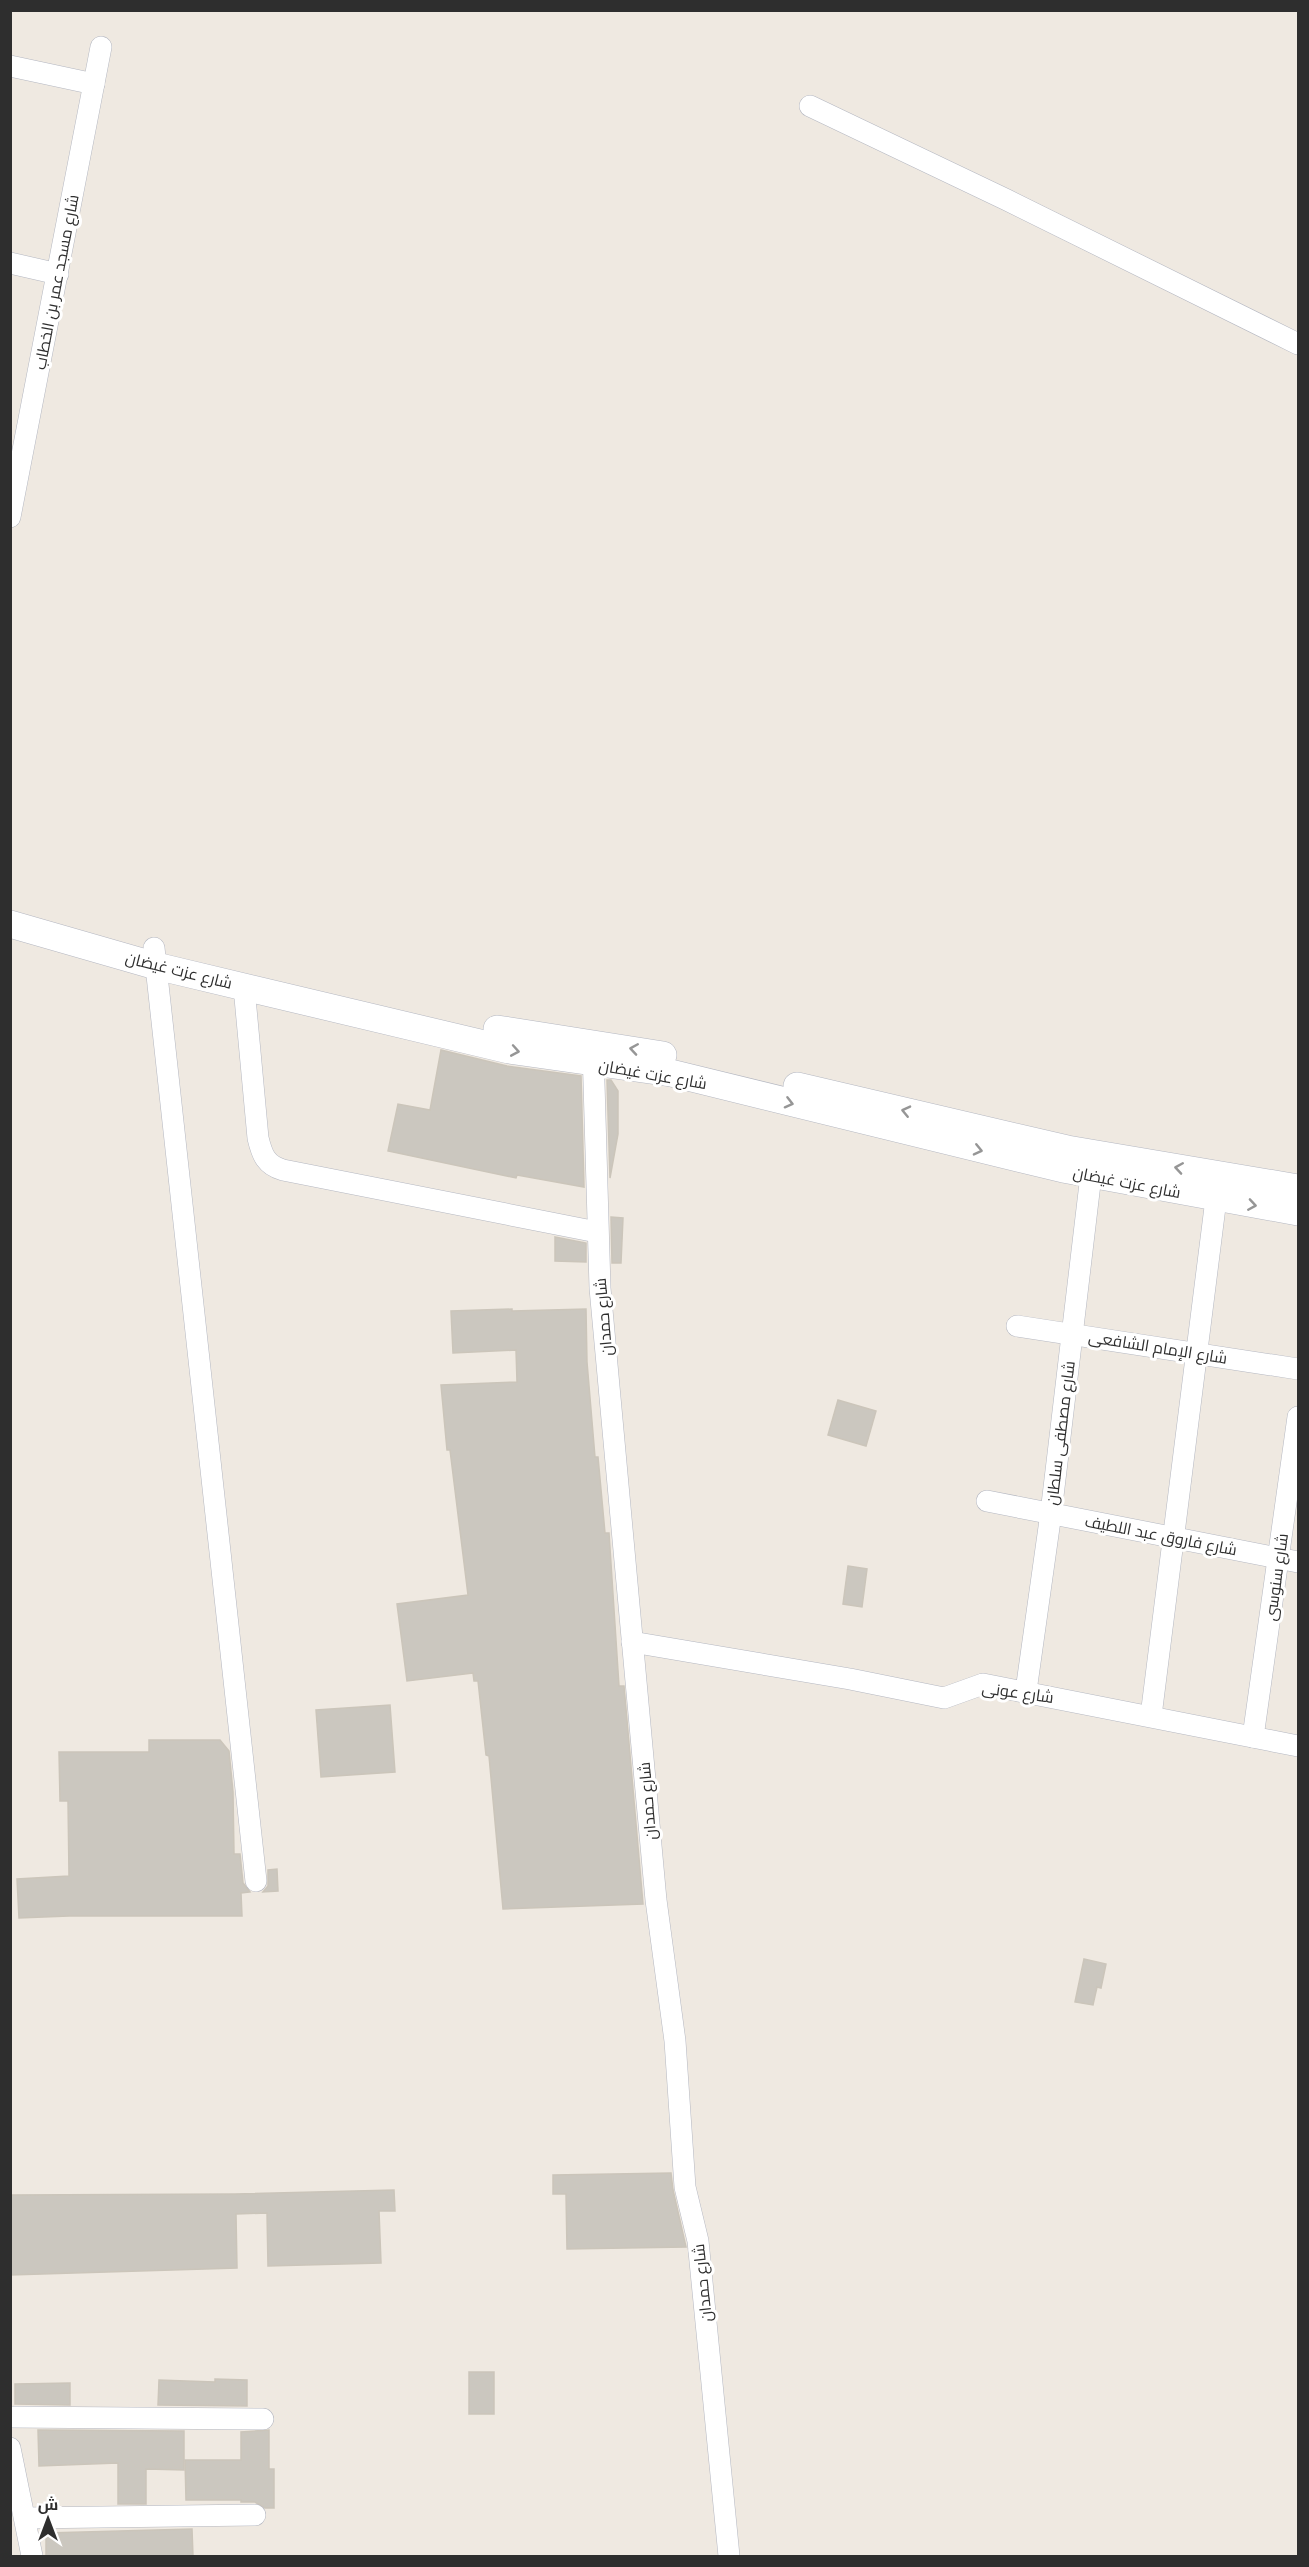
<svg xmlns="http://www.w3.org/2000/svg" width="1309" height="2567" font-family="Mulish,Cairo,sans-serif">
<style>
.building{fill:#cbc7bf;stroke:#cbc5ba;stroke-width:1.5}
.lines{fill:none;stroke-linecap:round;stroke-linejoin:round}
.minor-casing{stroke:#b4b7c1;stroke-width:22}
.tertiary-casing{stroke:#b4b7c1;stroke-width:28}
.minor{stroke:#fff;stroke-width:21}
.tertiary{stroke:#fff;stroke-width:27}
.oneway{stroke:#969696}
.labels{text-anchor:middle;stroke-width:6;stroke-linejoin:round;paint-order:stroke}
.street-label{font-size:16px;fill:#2e2e2e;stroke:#fff}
</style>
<rect width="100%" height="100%" fill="#efe9e1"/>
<g class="building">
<path d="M 441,1050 L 507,1066 L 581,1076 L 584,1187 L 517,1175 L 516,1178 L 388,1151 L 398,1104 L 430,1110 Z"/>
<path d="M 607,1080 L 611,1080 L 618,1091 L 618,1134 L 610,1178 Z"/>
<path d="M 611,1217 L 623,1218 L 621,1263 L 612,1263 Z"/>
<path d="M 555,1237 L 586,1243 L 586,1262 L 555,1261 Z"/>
<path d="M 512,1309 L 512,1311 L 586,1309 L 587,1362 L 595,1457 L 598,1457 L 605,1533 L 609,1533 L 619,1686 L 624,1686 L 643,1904 L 503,1909 L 489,1756 L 486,1755 L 478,1681 L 474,1681 L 473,1673 L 407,1681 L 397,1604 L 468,1595 L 450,1450 L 447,1450 L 441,1385 L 517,1382 L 516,1350 L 453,1353 L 451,1311 Z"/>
<path d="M 838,1400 L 876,1411 L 866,1446 L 828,1435 Z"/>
<path d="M 848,1566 L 867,1569 L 862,1607 L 843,1604 Z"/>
<path d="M 390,1705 L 395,1772 L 321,1777 L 316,1710 Z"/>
<path d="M 149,1740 L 220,1740 L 229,1751 L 233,1792 L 234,1854 L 240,1854 L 243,1883 L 250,1892 L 241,1893 L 242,1916 L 69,1916 L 19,1918 L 17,1879 L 69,1876 L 68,1801 L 60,1801 L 59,1752 L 149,1752 Z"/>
<path d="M 277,1869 L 278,1891 L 263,1892 L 268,1886 L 268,1870 Z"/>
<path d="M 1084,1959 L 1106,1964 L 1101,1988 L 1097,1987 L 1093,2005 L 1075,2002 Z"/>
<path d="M 671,2173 L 673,2190 L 686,2247 L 567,2249 L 566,2194 L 553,2194 L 553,2175 Z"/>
<path d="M 394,2190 L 395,2211 L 379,2211 L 381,2263 L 268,2266 L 267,2213 L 236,2214 L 237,2268 L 10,2275 L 10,2195 L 235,2194 Z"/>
<rect x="469" y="2372" width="25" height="42"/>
<path d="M 215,2379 L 247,2380 L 247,2406 L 158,2405 L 159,2380 L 215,2382 Z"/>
<path d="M 70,2383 L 70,2405 L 15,2404 L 15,2384 Z"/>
<path d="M 38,2430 L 184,2431 L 184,2470 L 146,2469 L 146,2504 L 118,2504 L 118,2463 L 39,2466 Z"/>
<path d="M 269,2430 L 269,2469 L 274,2469 L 274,2508 L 265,2508 L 255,2502 L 241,2502 L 241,2500 L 186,2500 L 185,2460 L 241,2460 L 241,2432 Z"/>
<path d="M 192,2529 L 193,2556 L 46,2556 L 46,2533 Z"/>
</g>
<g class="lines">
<g class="minor-casing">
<g id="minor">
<path d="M 10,66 L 94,84"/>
<path d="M 810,106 L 1007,200 L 1298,344"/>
<path d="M 10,263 L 58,274"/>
<path d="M 10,517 L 101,47"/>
<path d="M 154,948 L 256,1881"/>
<path d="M 244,987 L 258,1138 C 262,1155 266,1165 283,1170 L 597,1232"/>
<path d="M 593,1049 L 600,1288 L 656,1900 L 675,2041 L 685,2187 L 698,2241 L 729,2556"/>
<path d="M 1017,1326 L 1298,1369"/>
<path d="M 987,1501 L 1298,1562"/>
<path d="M 632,1642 L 850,1679 L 944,1698 L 983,1684 L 1298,1746"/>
<path d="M 1026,1691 L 1051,1513 L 1091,1175"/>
<path d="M 1151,1716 L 1216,1199"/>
<path d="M 1253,1737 L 1298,1417"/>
<path d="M 10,2417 L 263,2419"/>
<path d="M 10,2448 L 32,2556"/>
<path d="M 26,2518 L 255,2515"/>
</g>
</g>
<g class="tertiary-casing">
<g id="tertiary">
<path d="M 10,924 L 156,966 L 509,1050 L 671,1073 L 1063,1169 L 1298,1212"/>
<path d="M 497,1029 L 663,1055"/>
<path d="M 797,1086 L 1067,1149 L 1298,1188"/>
</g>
</g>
<use href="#minor" class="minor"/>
<use href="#tertiary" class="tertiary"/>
</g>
<defs><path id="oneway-chevron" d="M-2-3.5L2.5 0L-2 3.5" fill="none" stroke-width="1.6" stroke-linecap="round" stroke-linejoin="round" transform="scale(1.5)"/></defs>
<g class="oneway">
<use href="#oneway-chevron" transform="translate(634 1049) rotate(-171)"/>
<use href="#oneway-chevron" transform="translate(515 1051) rotate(10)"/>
<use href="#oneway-chevron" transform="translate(789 1103) rotate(14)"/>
<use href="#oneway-chevron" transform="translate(906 1111) rotate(-167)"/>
<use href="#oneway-chevron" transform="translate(978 1150) rotate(13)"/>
<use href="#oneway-chevron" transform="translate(1179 1168) rotate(-171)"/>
<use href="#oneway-chevron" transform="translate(1252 1205) rotate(9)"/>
</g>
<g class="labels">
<g class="street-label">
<text transform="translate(56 282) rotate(-79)" y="6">شارع مسجد عمر بن الخطاب</text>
<text transform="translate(179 970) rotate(14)" y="6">شارع عزت غيضان</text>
<text transform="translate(653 1074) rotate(10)" y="6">شارع عزت غيضان</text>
<text transform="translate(1127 1182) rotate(11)" y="6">شارع عزت غيضان</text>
<text transform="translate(603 1317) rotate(-95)" y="6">شارع حمدان</text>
<text transform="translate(1158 1347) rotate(9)" y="6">شارع الإمام الشافعى</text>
<text transform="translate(1060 1433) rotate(-83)" y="6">شارع مصطفى سلطان</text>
<text transform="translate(1161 1535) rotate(11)" y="6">شارع فاروق عبد اللطيف</text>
<text transform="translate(1276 1577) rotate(-82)" y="6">شارع سنوسى</text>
<text transform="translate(1018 1692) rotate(8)" y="6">شارع عونى</text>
<text transform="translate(647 1801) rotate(-95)" y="6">شارع حمدان</text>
<text transform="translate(702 2283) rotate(-96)" y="6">شارع حمدان</text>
</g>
</g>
<rect width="1309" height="2567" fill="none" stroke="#2e2e2e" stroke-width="24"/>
<g transform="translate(48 2519)" stroke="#ffffff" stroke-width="4.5" paint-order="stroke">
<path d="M0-4.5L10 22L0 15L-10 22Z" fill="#2e2e2e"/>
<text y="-9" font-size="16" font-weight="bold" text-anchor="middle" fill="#2e2e2e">ش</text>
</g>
</svg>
